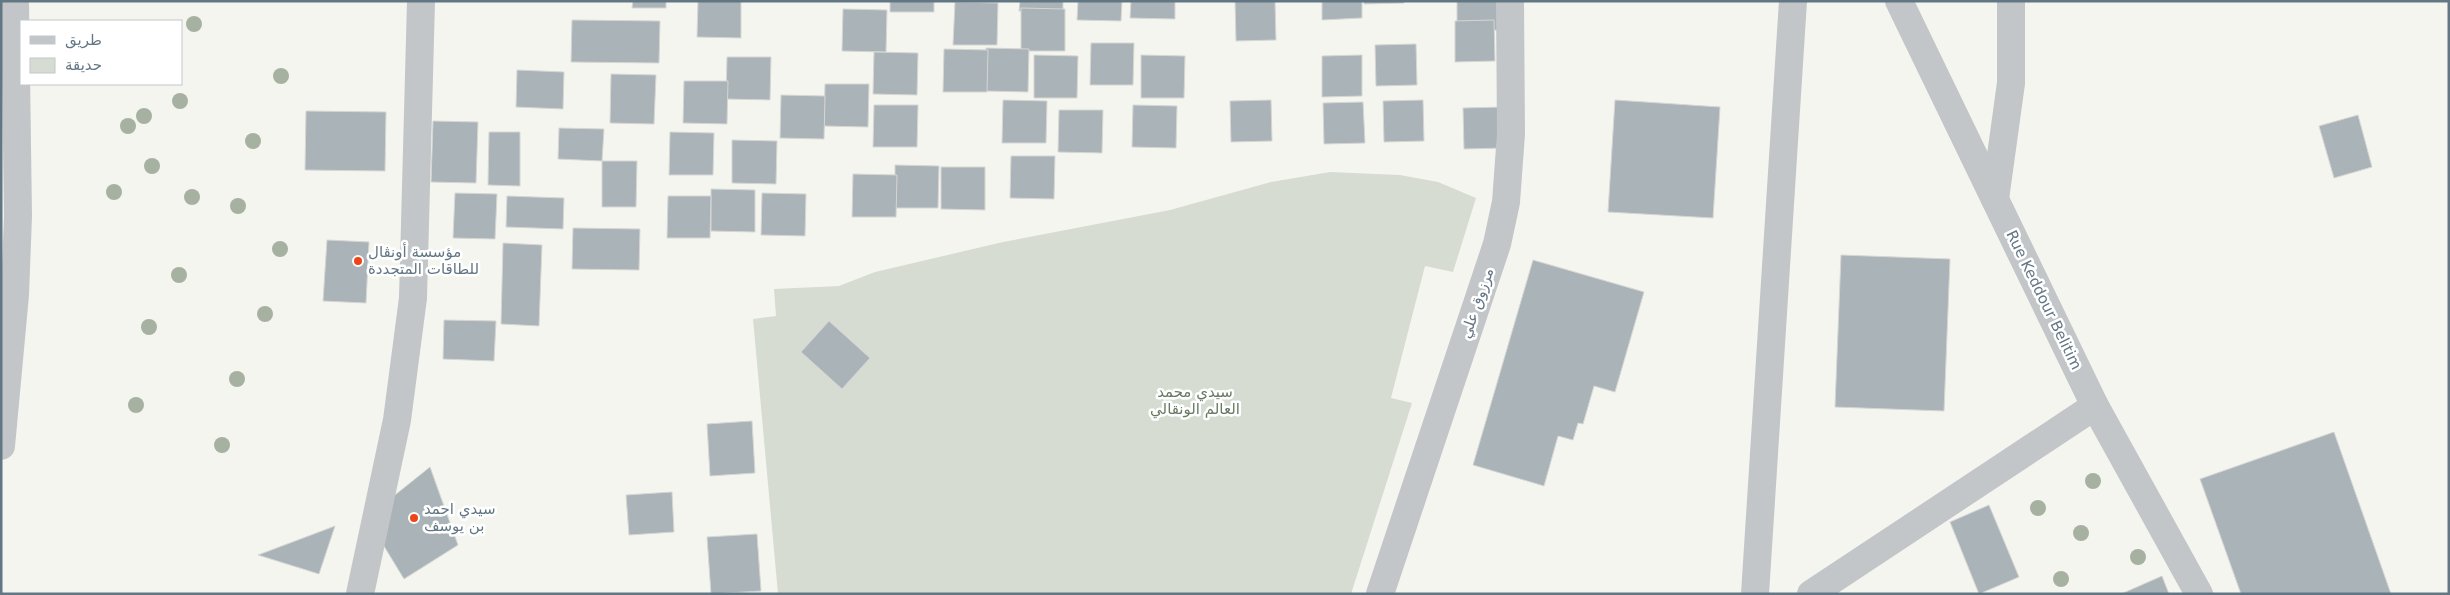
<svg xmlns="http://www.w3.org/2000/svg" width="2450" height="595" font-family="'DejaVu Sans','Noto Naskh Arabic',sans-serif">
<style>
.green{fill:#d6dcd1}
.building{fill:#aab3b8;stroke:#d6d6d3}
.lines{fill:none;stroke-linecap:round;stroke-linejoin:round}
.minor{stroke:#c2c6c9;stroke-width:28}
.tree{fill:#a7b1a1}
.poi-dot{fill:#ed4418;stroke:#fff;stroke-width:2}
.labels{text-anchor:middle;stroke-width:5;stroke-linejoin:round;paint-order:stroke}
.poi-label{font-size:15px;fill:#627684;stroke:#fff;text-anchor:start}
.street-label{font-size:15px;fill:#627684;stroke:#fff}
.park-label{font-size:15px;fill:#677a61;stroke:#fff}
</style>
<rect width="100%" height="100%" fill="#f5f5f0"/>
<path class="green" d="M 1330,172 L 1400,175 L 1438,182 L 1476,198 L 1453,272 L 1425,266 L 1391,398 L 1412,403 L 1351,594 L 778,594 L 753,319 L 776,316 L 774,289 L 839,286 L 875,272 L 1003,242 L 1170,210 L 1271,182 Z"/>
<g class="building">
<path d="M 633,1 L 666,1 L 666,8 L 632,8 Z"/>
<path d="M 698,1 L 741,1 L 741,38 L 697,37 Z"/>
<rect x="890" y="1" width="44" height="11"/>
<path d="M 1020,1 L 1063,1 L 1063,12 L 1019,11 Z"/>
<path d="M 1078,1 L 1122,1 L 1121,21 L 1077,20 Z"/>
<path d="M 1131,1 L 1175,1 L 1175,19 L 1130,18 Z"/>
<path d="M 1235,1 L 1275,1 L 1276,40 L 1236,41 Z"/>
<path d="M 1322,1 L 1362,1 L 1362,18 L 1322,20 Z"/>
<path d="M 1364,1 L 1404,1 L 1404,3 L 1364,4 Z"/>
<path d="M 1457,1 L 1497,1 L 1498,30 L 1457,31 Z"/>
<path d="M 955,2 L 998,3 L 997,45 L 953,45 Z"/>
<path d="M 1021,8 L 1065,9 L 1065,51 L 1021,51 Z"/>
<path d="M 843,9 L 887,10 L 886,52 L 842,51 Z"/>
<path d="M 572,20 L 660,21 L 659,63 L 571,62 Z"/>
<path d="M 1494,20 L 1495,61 L 1455,62 L 1455,21 Z"/>
<path d="M 1091,43 L 1134,43 L 1133,85 L 1090,85 Z"/>
<path d="M 1416,44 L 1417,85 L 1376,86 L 1375,45 Z"/>
<path d="M 986,48 L 1029,49 L 1028,92 L 984,91 Z"/>
<path d="M 944,49 L 988,50 L 987,92 L 943,92 Z"/>
<path d="M 874,52 L 918,53 L 917,95 L 873,94 Z"/>
<path d="M 1034,55 L 1078,56 L 1077,98 L 1034,98 Z"/>
<path d="M 1141,55 L 1185,56 L 1184,98 L 1141,98 Z"/>
<path d="M 1362,55 L 1362,96 L 1322,97 L 1322,56 Z"/>
<path d="M 727,57 L 771,57 L 770,100 L 726,99 Z"/>
<path d="M 517,70 L 564,72 L 563,109 L 516,107 Z"/>
<path d="M 611,74 L 656,75 L 654,124 L 610,123 Z"/>
<path d="M 684,81 L 728,81 L 727,124 L 683,123 Z"/>
<path d="M 825,84 L 869,84 L 868,127 L 824,126 Z"/>
<path d="M 781,95 L 825,96 L 824,139 L 780,138 Z"/>
<path d="M 1003,100 L 1047,101 L 1046,143 L 1002,143 Z"/>
<path d="M 1271,100 L 1272,141 L 1231,142 L 1230,101 Z"/>
<path d="M 1423,100 L 1424,141 L 1384,142 L 1383,101 Z"/>
<path d="M 1615,100 L 1720,107 L 1713,218 L 1608,212 Z"/>
<path d="M 1363,102 L 1365,143 L 1324,144 L 1323,103 Z"/>
<path d="M 874,105 L 918,105 L 917,147 L 873,147 Z"/>
<path d="M 1133,105 L 1177,106 L 1176,148 L 1132,147 Z"/>
<path d="M 1503,107 L 1504,148 L 1464,149 L 1463,108 Z"/>
<path d="M 1059,110 L 1103,110 L 1102,153 L 1058,152 Z"/>
<path d="M 306,111 L 386,112 L 385,171 L 305,170 Z"/>
<path d="M 2358,115 L 2372,167 L 2334,178 L 2319,126 Z"/>
<path d="M 433,121 L 478,122 L 476,183 L 431,182 Z"/>
<path d="M 559,128 L 604,129 L 602,161 L 558,159 Z"/>
<path d="M 489,132 L 520,132 L 520,186 L 488,185 Z"/>
<path d="M 670,132 L 714,133 L 713,175 L 669,175 Z"/>
<path d="M 732,140 L 777,141 L 776,184 L 732,183 Z"/>
<path d="M 1011,156 L 1055,156 L 1054,199 L 1010,198 Z"/>
<path d="M 602,161 L 637,161 L 636,207 L 602,207 Z"/>
<path d="M 895,165 L 939,166 L 938,208 L 895,208 Z"/>
<path d="M 941,167 L 985,167 L 985,210 L 941,209 Z"/>
<path d="M 853,174 L 897,175 L 896,217 L 852,217 Z"/>
<path d="M 711,189 L 755,190 L 755,232 L 711,231 Z"/>
<path d="M 455,193 L 497,194 L 495,239 L 453,238 Z"/>
<path d="M 762,193 L 806,194 L 805,236 L 761,235 Z"/>
<path d="M 507,196 L 564,198 L 563,229 L 506,227 Z"/>
<path d="M 668,196 L 711,196 L 710,238 L 667,238 Z"/>
<path d="M 573,228 L 640,229 L 639,270 L 572,269 Z"/>
<path d="M 327,240 L 369,242 L 366,303 L 323,301 Z"/>
<path d="M 503,243 L 542,245 L 539,326 L 501,324 Z"/>
<path d="M 1841,255 L 1950,259 L 1944,411 L 1835,407 Z"/>
<path d="M 1533,260 L 1644,292 L 1615,392 L 1594,386 L 1583,424 L 1578,423 L 1573,440 L 1558,436 L 1544,486 L 1473,465 Z"/>
<path d="M 444,320 L 496,321 L 494,361 L 443,359 Z"/>
<path d="M 829,321 L 870,358 L 842,389 L 801,352 Z"/>
<path d="M 752,421 L 755,473 L 710,476 L 707,424 Z"/>
<path d="M 2334,432 L 2391,594 L 2241,594 L 2200,479 Z"/>
<path d="M 430,467 L 458,545 L 404,579 L 376,533 L 385,503 Z"/>
<path d="M 672,492 L 674,532 L 629,535 L 626,495 Z"/>
<path d="M 1989,505 L 2019,577 L 1979,594 L 1950,522 Z"/>
<path d="M 335,526 L 319,574 L 258,555 Z"/>
<path d="M 757,534 L 761,591 L 711,594 L 707,537 Z"/>
<path d="M 2162,576 L 2169,594 L 2121,594 Z"/>
</g>
<g class="lines">
<g class="minor">
<path d="M 1899,1 L 2095,406 L 2199,594"/>
<path d="M 1995,199 L 2011,83 L 2011,1"/>
<path d="M 1,446 L 15,295 L 18,216 L 15,1"/>
<path d="M 360,594 L 397,420 L 413,298 L 421,1"/>
<path d="M 1380,594 L 1497,244 L 1506,202 L 1511,134 L 1510,1"/>
<path d="M 1755,594 L 1793,1"/>
<path d="M 1811,594 L 2095,406"/>
</g>
</g>
<g class="tree">
<circle cx="194" cy="24" r="8"/>
<circle cx="281" cy="76" r="8"/>
<circle cx="180" cy="101" r="8"/>
<circle cx="144" cy="116" r="8"/>
<circle cx="128" cy="126" r="8"/>
<circle cx="253" cy="141" r="8"/>
<circle cx="152" cy="166" r="8"/>
<circle cx="114" cy="192" r="8"/>
<circle cx="192" cy="197" r="8"/>
<circle cx="238" cy="206" r="8"/>
<circle cx="280" cy="249" r="8"/>
<circle cx="179" cy="275" r="8"/>
<circle cx="265" cy="314" r="8"/>
<circle cx="149" cy="327" r="8"/>
<circle cx="237" cy="379" r="8"/>
<circle cx="136" cy="405" r="8"/>
<circle cx="222" cy="445" r="8"/>
<circle cx="2093" cy="481" r="8"/>
<circle cx="2038" cy="508" r="8"/>
<circle cx="2081" cy="533" r="8"/>
<circle cx="2138" cy="557" r="8"/>
<circle cx="2061" cy="579" r="8"/>
</g>
<g class="poi-dot">
<circle cx="358" cy="261" r="5"/>
<circle cx="414" cy="518" r="5"/>
</g>
<g class="labels">
<g class="poi-label">
<text x="368" y="257">مؤسسة أونڨال<tspan x="368" dy="17">للطاقات المتجددة</tspan></text>
<text x="424" y="514">سيدي احمد<tspan x="424" dy="17">بن يوسف</tspan></text>
</g>
<g class="street-label">
<text transform="translate(2044 300) rotate(64)" y="5">Rue Keddour Belitim</text>
<text transform="translate(1477 303) rotate(-71)" y="5">مرزوق علي</text>
</g>
<g class="park-label">
<text x="1195" y="397">سيدي محمد<tspan x="1195" dy="17">العالم الونقالي</tspan></text>
</g>
</g>
<rect width="2450" height="595" fill="none" stroke="#627684" stroke-width="5"/>
<rect x="20" y="20" width="162" height="65" fill="#ffffff" stroke="#c0c8ce"/>
<rect x="30" y="36" width="25" height="8" fill="#c2c6c9" stroke="#c0c8ce"/>
<text x="65" y="45" font-size="15" fill="#627684">طريق</text>
<rect x="30" y="58" width="25" height="15" fill="#d6dcd1" stroke="#c0c8ce"/>
<text x="65" y="70" font-size="15" fill="#627684">حديقة</text>
</svg>
